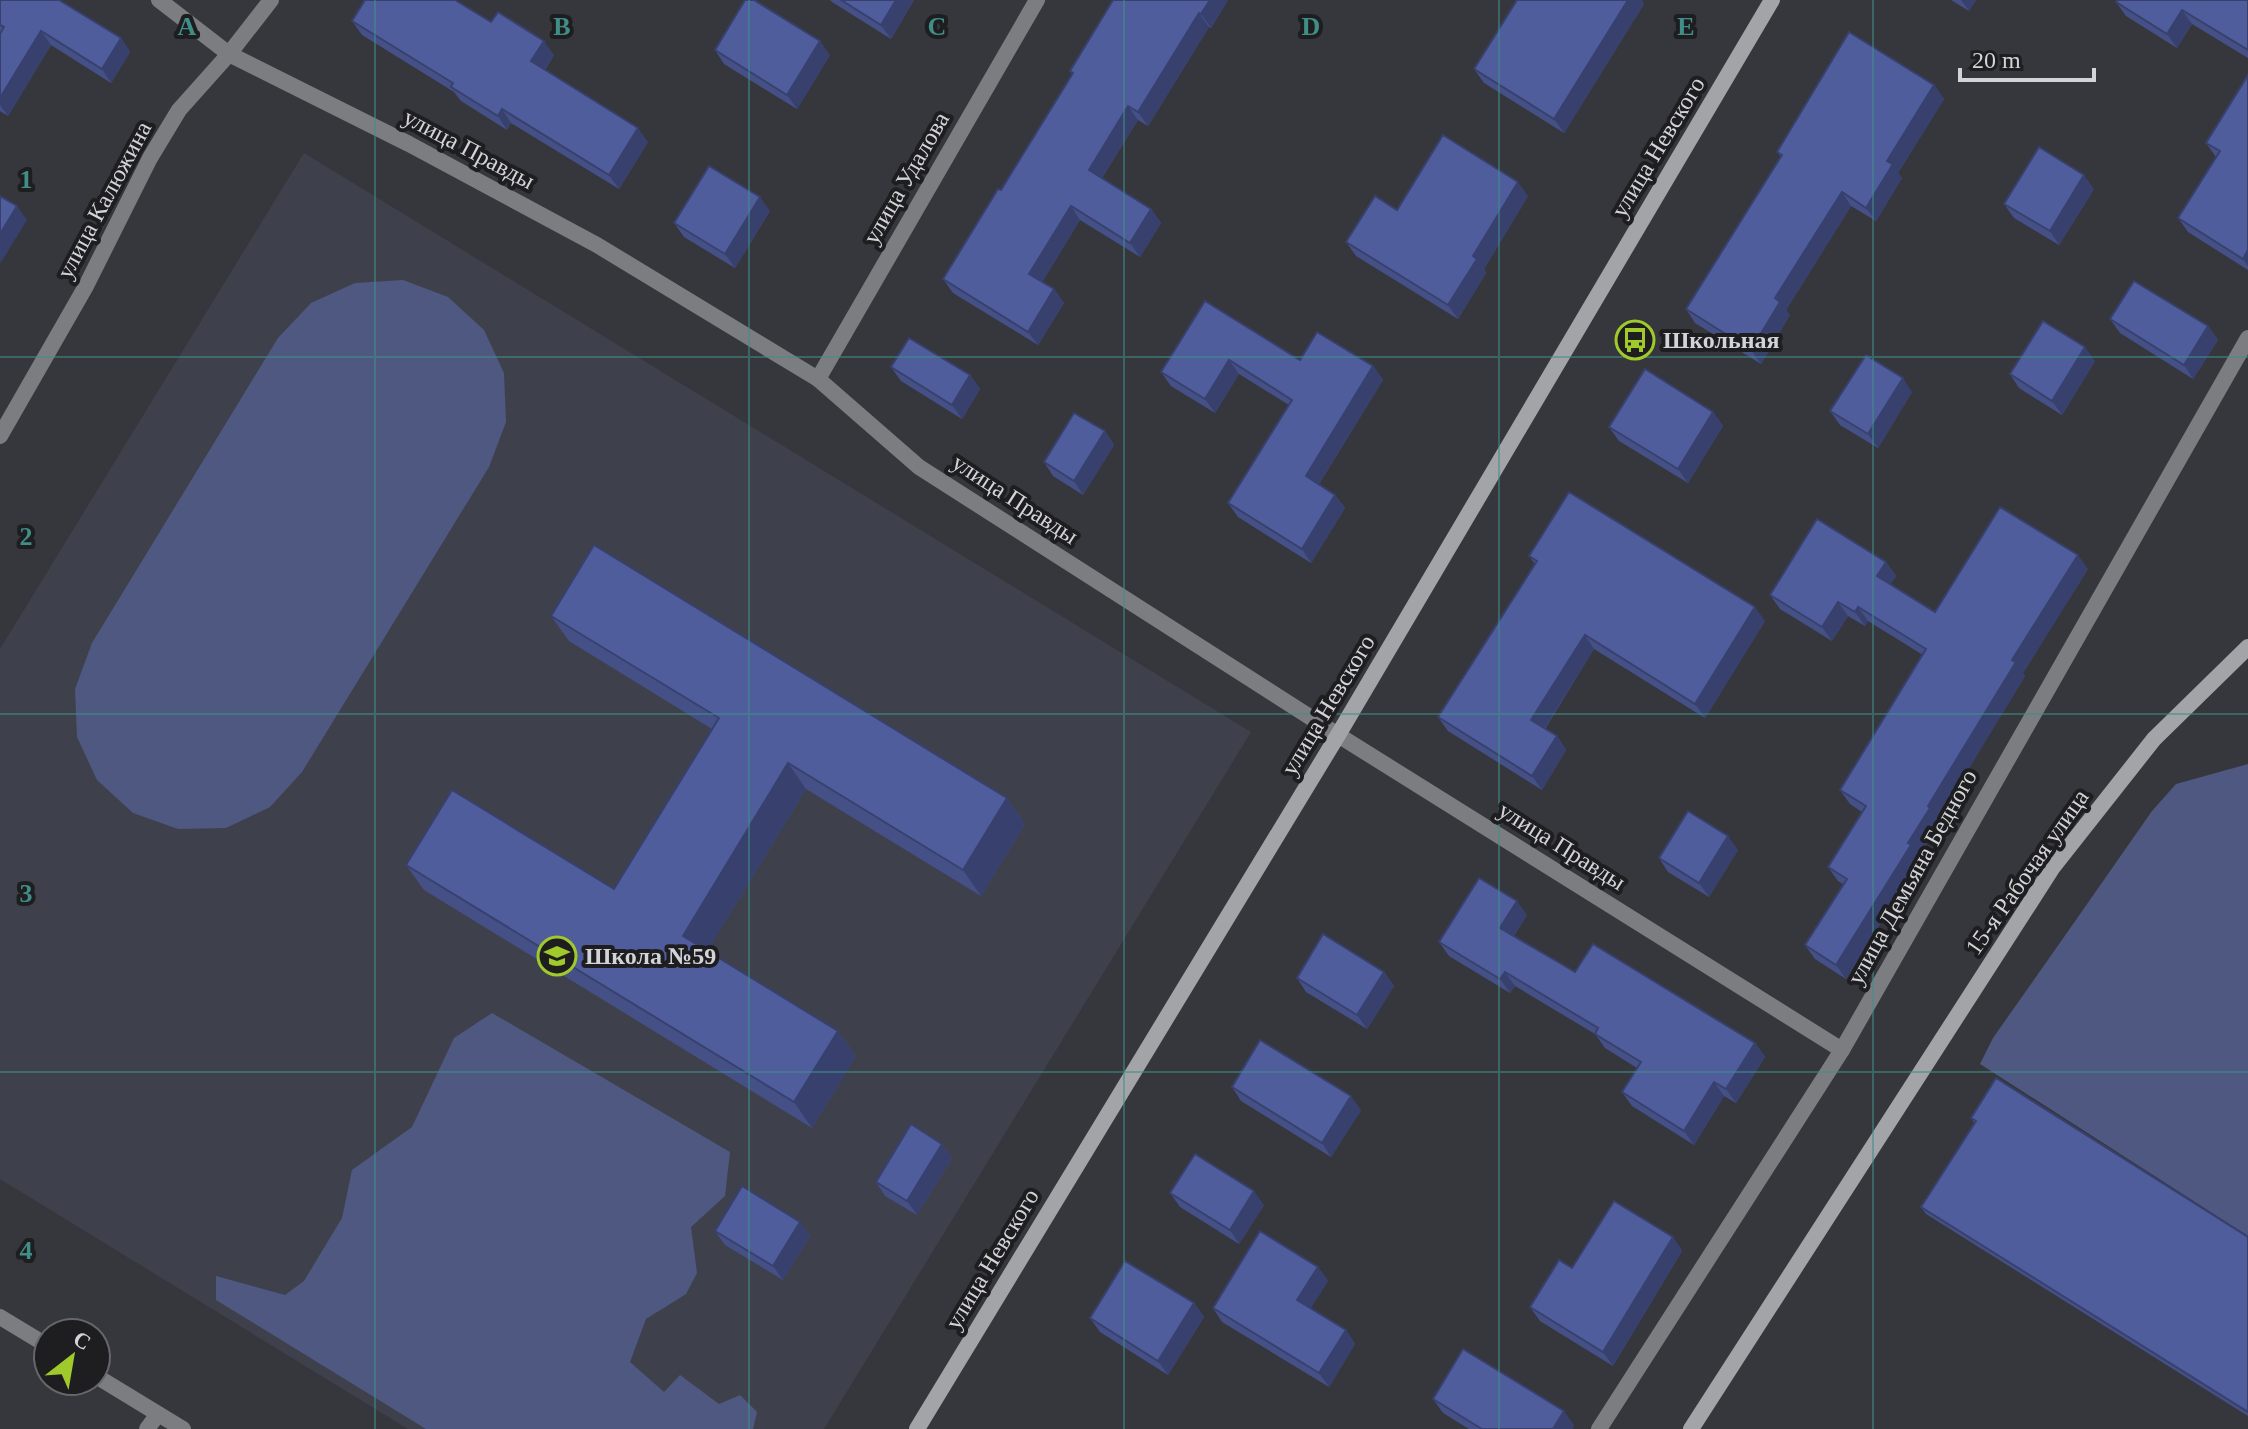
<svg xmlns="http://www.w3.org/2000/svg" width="2248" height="1429" font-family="Georgia,serif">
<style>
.built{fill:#3e414c}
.green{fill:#4f5881}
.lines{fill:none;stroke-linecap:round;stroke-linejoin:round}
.street{stroke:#7c7d80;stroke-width:16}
.secondary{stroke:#a2a4a8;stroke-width:16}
.wall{fill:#455087}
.shaded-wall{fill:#38416e}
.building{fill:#505d9d;stroke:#38416e;stroke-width:2}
.grid{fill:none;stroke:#408e88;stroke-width:2;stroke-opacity:0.55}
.labels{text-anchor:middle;stroke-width:8;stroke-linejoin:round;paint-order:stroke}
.street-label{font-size:24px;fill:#d3d4d8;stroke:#1e1e21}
.poi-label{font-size:24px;font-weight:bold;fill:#d3d4d8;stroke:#1e1e21;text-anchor:start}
.grid-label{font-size:26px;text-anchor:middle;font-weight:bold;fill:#408e88;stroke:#1e1e21;stroke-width:8;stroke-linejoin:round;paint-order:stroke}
</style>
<rect width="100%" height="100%" fill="#35373d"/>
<path class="built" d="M 304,153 L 1251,732 L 824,1429 L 408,1429 L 0,1179 L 0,649 Z"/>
<g class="green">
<path d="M 403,280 L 448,297 L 484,330 L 504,373 L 506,422 L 489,467 L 302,772 L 270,807 L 226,828 L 178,829 L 133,813 L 97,780 L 77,737 L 75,689 L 92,643 L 278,338 L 311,303 L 355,283 Z"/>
<path d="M 2248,764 L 2248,1236 L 1980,1064 L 1993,1038 L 2064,937 L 2152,811 L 2176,784 Z"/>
<path d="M 492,1013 L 730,1152 L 725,1196 L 691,1227 L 697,1273 L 686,1294 L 646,1319 L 630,1362 L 664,1392 L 680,1375 L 719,1404 L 740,1395 L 757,1412 L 753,1429 L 426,1429 L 216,1300 L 216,1276 L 285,1295 L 304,1281 L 342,1218 L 352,1170 L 412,1127 L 454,1038 Z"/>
</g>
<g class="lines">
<g class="street">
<path d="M 159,0 L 229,54 L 409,144 L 597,245 L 818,379 L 919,467 L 1338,735 L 1842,1050"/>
<path d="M 818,379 L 1037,0"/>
<path d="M 0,436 L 86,286 L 150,158 L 179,110 L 229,54 L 271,0"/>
<path d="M 0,1317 L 48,1346"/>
<path d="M 96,1376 L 183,1429"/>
<path d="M 147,1429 L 158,1414"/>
<path d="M 1599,1429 L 1842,1050 L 2248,338"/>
</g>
<g class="secondary">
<path d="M 917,1429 L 1338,735 L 1772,0"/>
<path d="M 1691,1429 L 2053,867 L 2154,739 L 2248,647"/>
</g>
</g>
<g class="wall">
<path d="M 0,0 L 121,38 L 130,52 L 111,83 L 51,45 L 8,116 L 0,111 Z"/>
<path d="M 830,0 L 914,0 L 891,39 L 832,2 Z"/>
<path d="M 1113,0 L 1228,0 L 1211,28 L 1209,27 L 1148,126 L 1138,120 L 1102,178 L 1151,209 L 1161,223 L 1140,257 L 1080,220 L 1042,282 L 1054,289 L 1064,303 L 1038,345 L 953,293 L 943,279 L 1001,190 L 1072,74 L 1070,71 Z"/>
<path d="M 1951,0 L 1976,0 L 1969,11 Z"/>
<path d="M 2248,0 L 2248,58 L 2192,24 L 2177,48 L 2126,16 L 2116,2 Z"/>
<path d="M 1644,4 L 1564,133 L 1484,83 L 1474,69 Z"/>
<path d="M 352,21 L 491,22 L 554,55 L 545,70 L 648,142 L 619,189 L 511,123 L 507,130 L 461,101 L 454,92 L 362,35 Z"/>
<path d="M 715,50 L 830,55 L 797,109 L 724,64 Z"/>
<path d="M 2248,75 L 2248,270 L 2188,232 L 2178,218 L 2216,157 L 2206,143 Z"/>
<path d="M 1934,85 L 1944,99 L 1898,173 L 1902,178 L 1876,221 L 1851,206 L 1786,310 L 1790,315 L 1761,364 L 1695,323 L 1686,309 L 1781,157 L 1777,152 Z"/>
<path d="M 2094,189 L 2059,245 L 2014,218 L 2004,204 Z"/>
<path d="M 1528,196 L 1484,269 L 1486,273 L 1458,319 L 1356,256 L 1346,242 L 1397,210 Z"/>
<path d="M 770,211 L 735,268 L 684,237 L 674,223 Z"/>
<path d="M 1205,301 L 1300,360 L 1373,366 L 1383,380 L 1319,484 L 1335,495 L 1345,508 L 1311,563 L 1238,517 L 1228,503 L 1289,405 L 1239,374 L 1215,413 L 1171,386 L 1161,372 Z"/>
<path d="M 2110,319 L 2208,326 L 2218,340 L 2193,379 L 2120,333 Z"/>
<path d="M 2095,361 L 2062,415 L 2019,388 L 2010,374 Z"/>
<path d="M 891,367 L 970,375 L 980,389 L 962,419 L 901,381 Z"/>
<path d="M 1912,392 L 1878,448 L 1840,425 L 1830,411 Z"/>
<path d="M 1713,412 L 1723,426 L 1688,483 L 1619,441 L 1609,427 Z"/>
<path d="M 1105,431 L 1114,445 L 1083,495 L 1053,476 L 1044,462 Z"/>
<path d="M 1529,556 L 1765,621 L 1705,718 L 1594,649 L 1545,729 L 1557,736 L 1566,750 L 1542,790 L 1448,731 L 1438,717 L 1535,564 Z"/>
<path d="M 1886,562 L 1896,576 L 1890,585 L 1935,612 L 2088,569 L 2023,673 L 2025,676 L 1938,819 L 1940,822 L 1919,856 L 1920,859 L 1846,979 L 1815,959 L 1805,945 L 1843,884 L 1838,881 L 1828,867 L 1862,812 L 1850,804 L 1840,790 L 1923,655 L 1868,621 L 1865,626 L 1848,616 L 1832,641 L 1780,609 L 1770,595 Z"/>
<path d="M 551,616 L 1007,798 L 1025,824 L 981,896 L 806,789 L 707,951 L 838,1031 L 856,1056 L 812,1128 L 424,890 L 406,865 L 614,889 L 712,729 L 569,641 Z"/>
<path d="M 1738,850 L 1709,897 L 1668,872 L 1659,858 Z"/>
<path d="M 1527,915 L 1514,936 L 1575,972 L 1755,1043 L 1765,1057 L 1736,1103 L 1724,1096 L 1694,1145 L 1632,1106 L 1622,1092 L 1637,1068 L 1605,1048 L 1595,1034 L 1515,986 L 1510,993 L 1449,956 L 1439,942 Z"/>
<path d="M 1384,972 L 1394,986 L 1367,1029 L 1306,992 L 1297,978 Z"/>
<path d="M 1232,1087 L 1361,1110 L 1331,1157 L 1241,1101 Z"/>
<path d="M 1971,1118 L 2248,1237 L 2248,1416 L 1926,1214 L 1921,1207 L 1974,1123 Z"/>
<path d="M 942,1144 L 952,1158 L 917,1215 L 885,1196 L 876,1182 Z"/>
<path d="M 1170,1193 L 1264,1205 L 1239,1244 L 1180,1207 Z"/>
<path d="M 800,1222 L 810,1236 L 783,1280 L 725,1245 L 715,1231 Z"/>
<path d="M 1673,1237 L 1682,1251 L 1613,1366 L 1540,1321 L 1530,1307 Z"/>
<path d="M 1318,1267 L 1328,1281 L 1310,1309 L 1346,1330 L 1355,1344 L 1329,1387 L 1222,1322 L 1213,1308 Z"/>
<path d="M 1194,1303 L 1204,1317 L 1168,1375 L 1100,1332 L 1090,1318 Z"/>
<path d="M 1433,1399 L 1574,1425 L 1572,1429 L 1469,1429 L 1443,1413 Z"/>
</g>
<g class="shaded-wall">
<path d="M 896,0 L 914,0 L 891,39 L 881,25 Z"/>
<path d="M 1210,0 L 1228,0 L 1211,28 L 1201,14 Z"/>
<path d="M 1628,0 L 1642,0 L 1644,4 L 1564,133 L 1554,119 Z"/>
<path d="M 1961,0 L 1976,0 L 1969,11 Z"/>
<path d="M 2182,10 L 2192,24 L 2177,48 L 2167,34 Z"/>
<path d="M 1199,13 L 1209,27 L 1148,126 L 1138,112 Z"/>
<path d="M 41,31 L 51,45 L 8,116 L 0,105 L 0,98 Z"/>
<path d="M 121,38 L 130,52 L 111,83 L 102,69 Z"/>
<path d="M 544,41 L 554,55 L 541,75 L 531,61 Z"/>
<path d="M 820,41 L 830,55 L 797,109 L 787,95 Z"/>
<path d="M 1934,85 L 1944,99 L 1898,173 L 1902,178 L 1876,221 L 1866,208 L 1887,161 Z"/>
<path d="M 1128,106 L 1138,120 L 1098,184 L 1089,170 Z"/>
<path d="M 502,109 L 511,123 L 507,130 L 498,116 Z"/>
<path d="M 638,128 L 648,142 L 619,189 L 609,175 Z"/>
<path d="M 2084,175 L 2094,189 L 2059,245 L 2050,231 Z"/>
<path d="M 1518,182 L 1528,196 L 1484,269 L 1486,273 L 1458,319 L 1448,305 L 1473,256 Z"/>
<path d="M 1842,192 L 1851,206 L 1786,310 L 1790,315 L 1761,364 L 1751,350 L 1775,298 Z"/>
<path d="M 760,197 L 770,211 L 735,268 L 725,254 Z"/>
<path d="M 17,206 L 27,220 L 0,264 L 0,234 Z"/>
<path d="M 1071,206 L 1080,220 L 1039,288 L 1029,274 Z"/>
<path d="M 1151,209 L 1161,223 L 1140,257 L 1130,243 Z"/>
<path d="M 2248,250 L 2248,266 L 2243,259 Z"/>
<path d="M 1054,289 L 1064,303 L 1038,345 L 1028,332 Z"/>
<path d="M 2208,326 L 2218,340 L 2193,379 L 2184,365 Z"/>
<path d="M 2085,347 L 2095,361 L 2062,415 L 2052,401 Z"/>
<path d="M 1229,360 L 1239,374 L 1215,413 L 1205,399 Z"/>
<path d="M 1373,366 L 1383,380 L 1315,490 L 1306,476 Z"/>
<path d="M 970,375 L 980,389 L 962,419 L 952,405 Z"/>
<path d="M 1903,378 L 1912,392 L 1878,448 L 1868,434 Z"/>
<path d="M 1713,412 L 1723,426 L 1688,483 L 1678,469 Z"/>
<path d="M 1105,431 L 1114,445 L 1083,495 L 1074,481 Z"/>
<path d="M 1335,495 L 1345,508 L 1311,563 L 1302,549 Z"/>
<path d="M 2078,555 L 2088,569 L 2023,673 L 2025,676 L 1938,819 L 1940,822 L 1919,856 L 1920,859 L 1846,979 L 1836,965 L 1908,843 L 1928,806 L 2012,660 Z"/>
<path d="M 1886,562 L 1896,576 L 1887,590 L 1877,576 Z"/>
<path d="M 1838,602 L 1848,616 L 1832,641 L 1822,627 Z"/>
<path d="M 1755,607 L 1765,621 L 1705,718 L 1695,704 Z"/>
<path d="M 1858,607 L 1868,621 L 1865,626 L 1855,612 Z"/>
<path d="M 1585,635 L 1594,649 L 1541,734 L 1531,720 Z"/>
<path d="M 1557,736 L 1566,750 L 1542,790 L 1532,776 Z"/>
<path d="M 788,763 L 806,789 L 701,961 L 683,936 Z"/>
<path d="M 1007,798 L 1025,824 L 981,896 L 963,870 Z"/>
<path d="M 1728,836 L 1738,850 L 1709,897 L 1699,883 Z"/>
<path d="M 1517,901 L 1527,915 L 1510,942 L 1500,928 Z"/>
<path d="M 1384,972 L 1394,986 L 1367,1029 L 1357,1015 Z"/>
<path d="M 1505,972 L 1515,986 L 1510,993 L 1500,979 Z"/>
<path d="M 838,1031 L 856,1056 L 812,1128 L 794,1102 Z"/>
<path d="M 1755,1043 L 1765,1057 L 1736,1103 L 1726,1089 Z"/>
<path d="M 1714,1082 L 1724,1096 L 1694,1145 L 1684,1131 Z"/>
<path d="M 1351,1096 L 1361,1110 L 1331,1157 L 1322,1143 Z"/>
<path d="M 942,1144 L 952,1158 L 917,1215 L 907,1201 Z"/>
<path d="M 1254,1191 L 1264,1205 L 1239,1244 L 1230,1230 Z"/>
<path d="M 800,1222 L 810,1236 L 783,1280 L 773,1266 Z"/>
<path d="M 1673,1237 L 1682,1251 L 1613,1366 L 1603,1352 Z"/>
<path d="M 1318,1267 L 1328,1281 L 1307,1314 L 1297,1300 Z"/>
<path d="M 1194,1303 L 1204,1317 L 1168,1375 L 1158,1361 Z"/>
<path d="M 1346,1330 L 1355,1344 L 1329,1387 L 1319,1373 Z"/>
<path d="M 1564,1411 L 1574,1425 L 1572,1429 L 1553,1429 Z"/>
</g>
<g class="building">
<path d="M 0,0 L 59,0 L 121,38 L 102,69 L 41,31 L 0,98 L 0,34 L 4,27 L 0,25 Z"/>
<path d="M 365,0 L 455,0 L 491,22 L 498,12 L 544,41 L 531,61 L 638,128 L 609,175 L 502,109 L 498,116 L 451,87 L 453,83 L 352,21 Z"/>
<path d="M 745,0 L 754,0 L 820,41 L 787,95 L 715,50 Z"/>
<path d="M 841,0 L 896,0 L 881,25 Z"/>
<path d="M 1113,0 L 1210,0 L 1201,14 L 1199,13 L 1138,112 L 1128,106 L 1089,170 L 1151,209 L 1130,243 L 1071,206 L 1029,274 L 1054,289 L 1028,332 L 943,279 L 998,189 L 1001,190 L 1073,73 L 1070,71 Z"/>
<path d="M 1517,0 L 1628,0 L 1554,119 L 1474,69 Z"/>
<path d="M 2118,0 L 2248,0 L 2248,50 L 2182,10 L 2167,34 L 2116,2 Z"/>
<path d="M 1849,32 L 1934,85 L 1887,161 L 1893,164 L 1866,208 L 1842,192 L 1775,298 L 1780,302 L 1751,350 L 1686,309 L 1782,155 L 1777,152 Z"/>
<path d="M 2248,75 L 2248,250 L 2243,259 L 2178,218 L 2220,151 L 2206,143 Z"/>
<path d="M 1443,135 L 1518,182 L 1473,256 L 1477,259 L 1448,305 L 1346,242 L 1375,196 L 1397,210 Z"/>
<path d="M 2039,147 L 2084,175 L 2050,231 L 2004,204 Z"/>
<path d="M 709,166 L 760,197 L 725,254 L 674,223 Z"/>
<path d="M 0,196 L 17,206 L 0,234 Z"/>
<path d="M 2134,281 L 2208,326 L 2184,365 L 2110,319 Z"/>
<path d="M 1205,301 L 1300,360 L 1317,332 L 1373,366 L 1306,476 L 1335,495 L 1302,549 L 1228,503 L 1292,400 L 1229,360 L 1205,399 L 1161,372 Z"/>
<path d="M 2043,321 L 2085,347 L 2052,401 L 2010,374 Z"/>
<path d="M 909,338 L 970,375 L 952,405 L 891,367 Z"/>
<path d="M 1866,355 L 1903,378 L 1868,434 L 1830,411 Z"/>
<path d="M 1645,369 L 1713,412 L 1678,469 L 1609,427 Z"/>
<path d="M 1074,413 L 1105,431 L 1074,481 L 1044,462 Z"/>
<path d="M 1569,492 L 1755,607 L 1695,704 L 1585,635 L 1531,720 L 1557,736 L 1532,776 L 1438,717 L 1537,561 L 1529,556 Z"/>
<path d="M 2000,507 L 2078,555 L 2012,660 L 2016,662 L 1928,806 L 1930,808 L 1908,843 L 1911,845 L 1836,965 L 1805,945 L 1847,879 L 1828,867 L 1866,806 L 1840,790 L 1926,649 L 1858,607 L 1855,612 L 1838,602 L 1822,627 L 1770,595 L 1817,519 L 1886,562 L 1877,576 L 1935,612 Z"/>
<path d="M 594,545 L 1007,798 L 963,870 L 788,763 L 683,936 L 838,1031 L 794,1102 L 406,865 L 452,790 L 614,889 L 719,718 L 551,616 Z"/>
<path d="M 1688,811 L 1728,836 L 1699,883 L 1659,858 Z"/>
<path d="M 1479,878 L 1517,901 L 1500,928 L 1575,972 L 1593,944 L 1755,1043 L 1726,1089 L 1714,1082 L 1684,1131 L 1622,1092 L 1641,1062 L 1595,1034 L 1598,1028 L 1505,972 L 1500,979 L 1439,942 Z"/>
<path d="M 1323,934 L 1384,972 L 1357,1015 L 1297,978 Z"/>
<path d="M 1260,1040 L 1351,1096 L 1322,1143 L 1232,1087 Z"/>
<path d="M 1996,1078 L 2248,1237 L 2248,1412 L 1921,1207 L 1976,1121 L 1971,1118 Z"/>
<path d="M 911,1124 L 942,1144 L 907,1201 L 876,1182 Z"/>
<path d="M 1195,1154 L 1254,1191 L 1230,1230 L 1170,1193 Z"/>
<path d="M 742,1186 L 800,1222 L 773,1266 L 715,1231 Z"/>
<path d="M 1614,1201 L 1673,1237 L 1603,1352 L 1530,1307 L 1559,1260 L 1572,1268 Z"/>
<path d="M 1260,1231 L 1318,1267 L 1297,1300 L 1346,1330 L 1319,1373 L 1213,1308 Z"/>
<path d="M 1125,1261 L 1194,1303 L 1158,1361 L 1090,1318 Z"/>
<path d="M 1463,1349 L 1564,1411 L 1553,1429 L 1482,1429 L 1433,1399 Z"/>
</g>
<path class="grid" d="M 375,0 L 375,1429M 749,0 L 749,1429M 1124,0 L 1124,1429M 1499,0 L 1499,1429M 1873,0 L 1873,1429M 0,357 L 2248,357M 0,714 L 2248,714M 0,1072 L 2248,1072"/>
<defs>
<g id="bus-ring" transform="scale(2)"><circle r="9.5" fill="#1e1e21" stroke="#a0c92b" stroke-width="1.5"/><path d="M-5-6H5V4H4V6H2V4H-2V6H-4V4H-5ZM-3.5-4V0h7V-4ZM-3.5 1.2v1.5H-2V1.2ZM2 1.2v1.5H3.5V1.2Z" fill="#a0c92b"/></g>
<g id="school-ring" transform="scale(2)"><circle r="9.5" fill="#1e1e21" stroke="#a0c92b" stroke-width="1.5"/><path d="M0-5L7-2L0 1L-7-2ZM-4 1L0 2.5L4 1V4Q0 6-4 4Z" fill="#a0c92b"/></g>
</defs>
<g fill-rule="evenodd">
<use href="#bus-ring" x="1635" y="340"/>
<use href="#school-ring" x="557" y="956"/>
</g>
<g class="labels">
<g class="street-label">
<text transform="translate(1658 147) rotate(-59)" y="8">улица Невского</text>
<text transform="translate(469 149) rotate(28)" y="8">улица Правды</text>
<text transform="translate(906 178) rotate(-60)" y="8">улица Удалова</text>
<text transform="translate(104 200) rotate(-62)" y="8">улица Калюжина</text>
<text transform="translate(1015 499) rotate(33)" y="8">улица Правды</text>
<text transform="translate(1328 705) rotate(-59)" y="8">улица Невского</text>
<text transform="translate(1562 846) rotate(32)" y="8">улица Правды</text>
<text transform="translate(2027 872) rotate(-55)" y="8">15-я Рабочая улица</text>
<text transform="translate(1912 877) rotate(-61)" y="8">улица Демьяна Бедного</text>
<text transform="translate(992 1259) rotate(-59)" y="8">улица Невского</text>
</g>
<g class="poi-label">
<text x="1663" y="348">Школьная</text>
<text x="585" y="964">Школа №59</text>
</g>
</g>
<g class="grid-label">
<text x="187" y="35">A</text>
<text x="562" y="35">B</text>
<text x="937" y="35">C</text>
<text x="1311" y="35">D</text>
<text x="1686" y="35">E</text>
<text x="26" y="188">1</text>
<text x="26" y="545">2</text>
<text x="26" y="902">3</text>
<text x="26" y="1259">4</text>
</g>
<g transform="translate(72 1357) rotate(31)"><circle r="38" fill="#1e1e21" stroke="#66676a" stroke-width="2"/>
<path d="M0-6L14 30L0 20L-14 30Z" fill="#a0c92b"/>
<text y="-12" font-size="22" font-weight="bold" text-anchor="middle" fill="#d3d4d8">С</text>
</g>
<path d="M1960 68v12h134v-12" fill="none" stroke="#d3d4d8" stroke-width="4"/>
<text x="1972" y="68" font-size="24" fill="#d3d4d8" stroke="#1e1e21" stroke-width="6" paint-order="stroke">20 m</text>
</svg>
